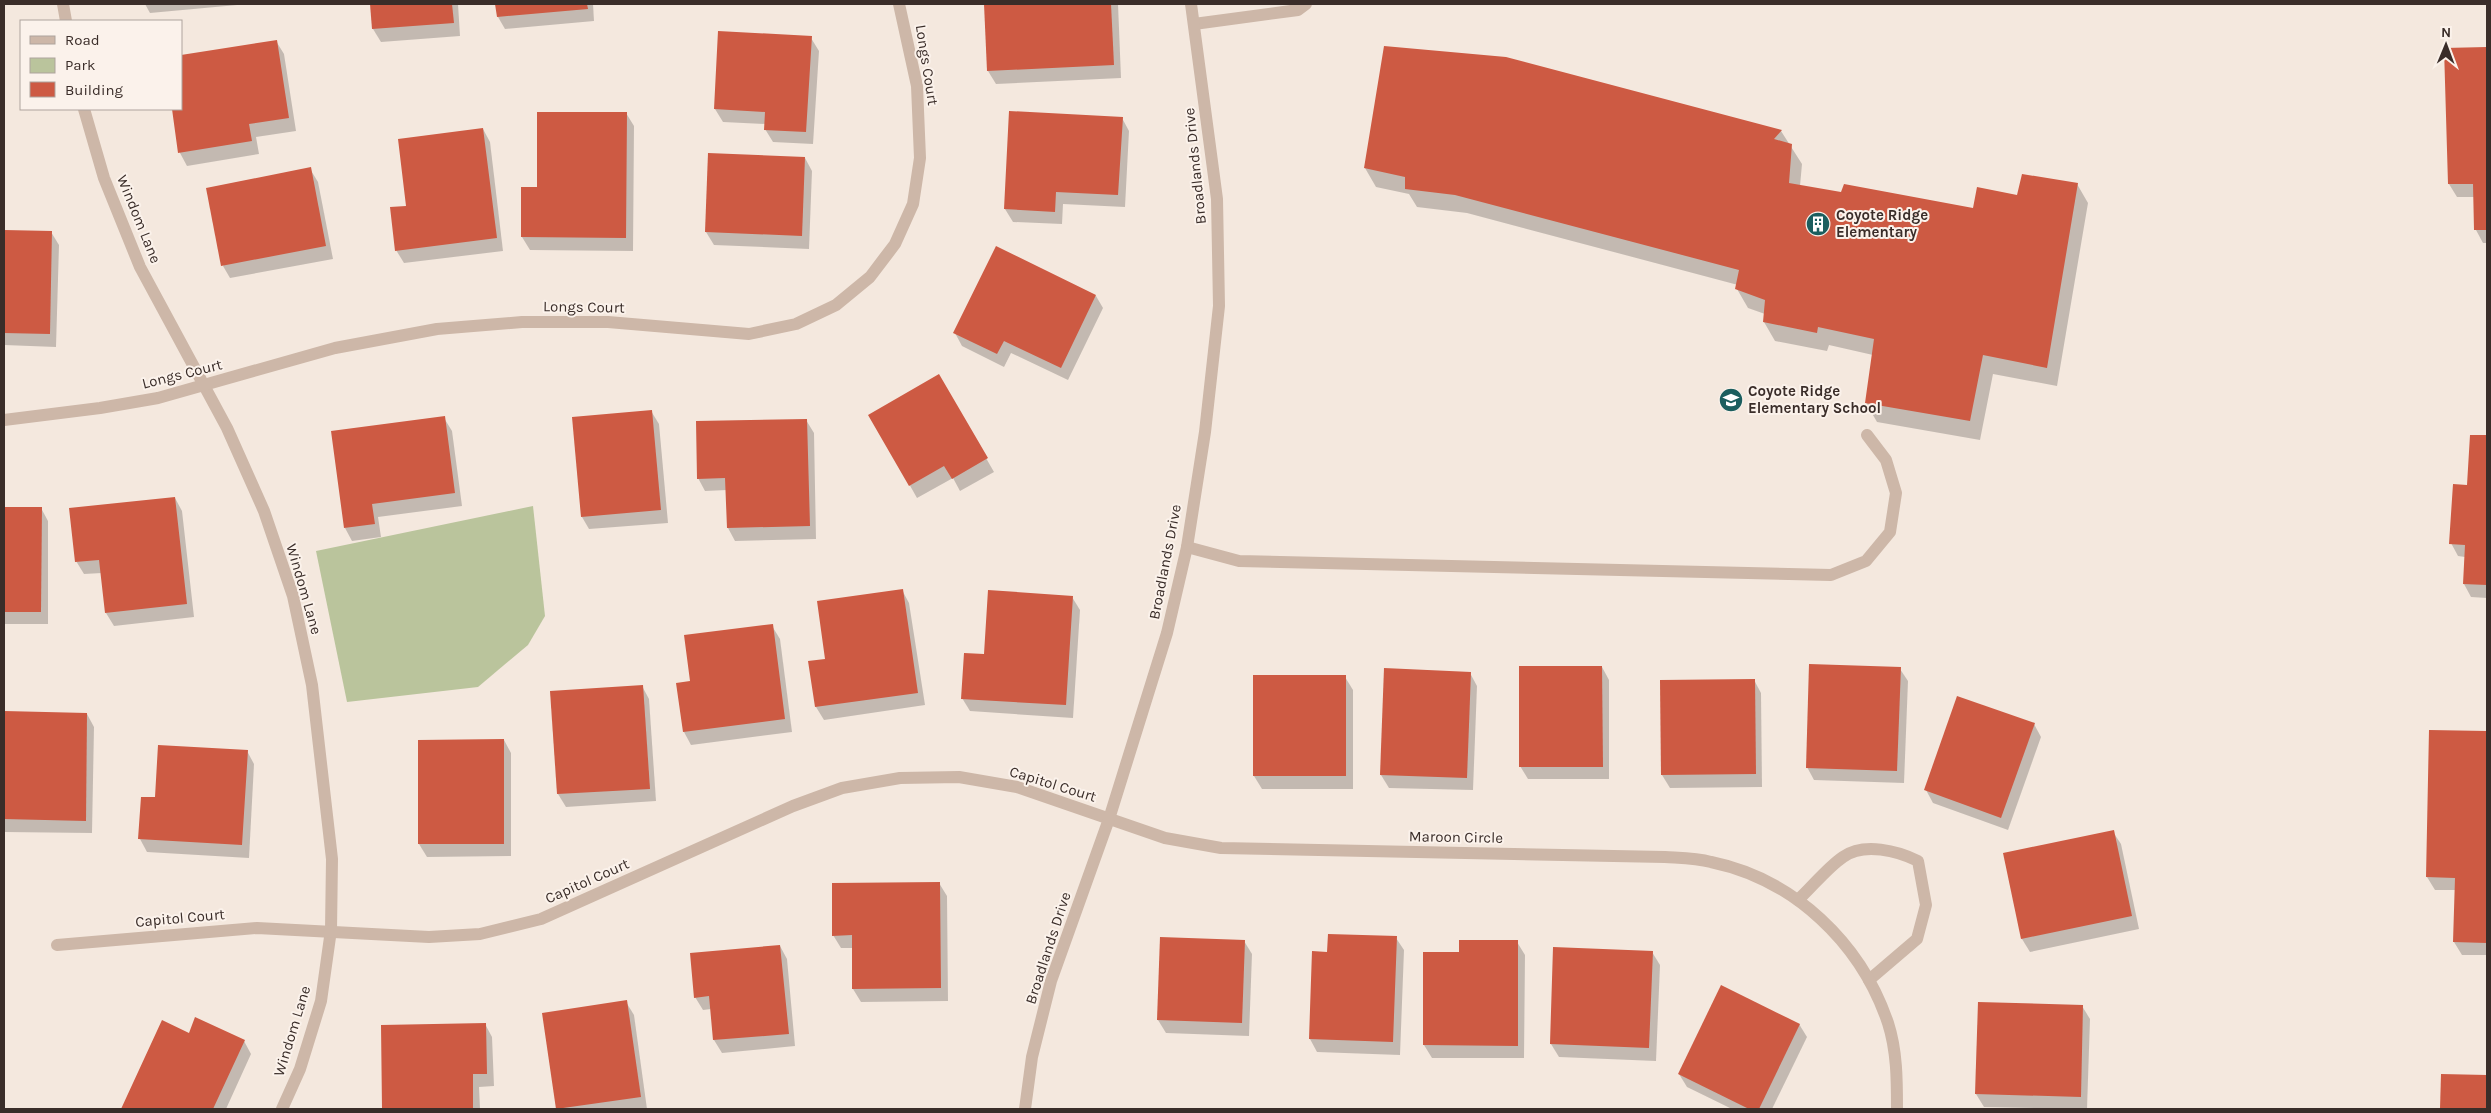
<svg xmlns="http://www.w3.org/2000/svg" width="2491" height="1113" font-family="Karla,sans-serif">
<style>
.green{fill:#bac49c}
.shadow{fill:#0003}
.building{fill:#cd5a43}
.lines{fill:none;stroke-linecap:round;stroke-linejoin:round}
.service{stroke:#cdb7a8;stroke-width:12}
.minor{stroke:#cdb7a8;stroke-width:12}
.labels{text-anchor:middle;stroke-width:4;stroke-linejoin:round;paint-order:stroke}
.street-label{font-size:15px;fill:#3a2d29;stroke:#fbf2eb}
.poi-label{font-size:15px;font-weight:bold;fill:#3a2d29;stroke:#fbf2eb;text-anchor:start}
</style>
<rect width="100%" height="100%" fill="#f4e8de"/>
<path class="green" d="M 533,506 L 545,616 L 528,645 L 478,687 L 347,702 L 316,551 Z"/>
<g class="shadow">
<path d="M 145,4 L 248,4 L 150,13 Z"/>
<path d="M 372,4 L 458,4 L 460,36 L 381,42 L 373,29 Z"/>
<path d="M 497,4 L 593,4 L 594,21 L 505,29 L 498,17 Z"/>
<path d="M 985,4 L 1118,4 L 1121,78 L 996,84 L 988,71 Z"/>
<path d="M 811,38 L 819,51 L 813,144 L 773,142 L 765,129 L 766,124 L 723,122 L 715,109 Z"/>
<path d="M 276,41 L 284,54 L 296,131 L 256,137 L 259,154 L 187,166 L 180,153 L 173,109 L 181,109 Z"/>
<path d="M 2487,48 L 2487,243 L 2483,243 L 2476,230 L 2475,197 L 2457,197 L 2449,184 L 2446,49 Z"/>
<path d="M 626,113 L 634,126 L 633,251 L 530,250 L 522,237 L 522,188 L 538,189 Z"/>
<path d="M 1010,113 L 1122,118 L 1129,131 L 1125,207 L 1063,204 L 1062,224 L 1013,222 L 1005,209 Z"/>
<path d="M 483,129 L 490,142 L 503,251 L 404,263 L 396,250 L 407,207 Z"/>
<path d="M 1781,131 L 1802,164 L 1800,186 L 1842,194 L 1974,209 L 2018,197 L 2077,184 L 2088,203 L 2057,386 L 1993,374 L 1980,440 L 1877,422 L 1866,403 L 1873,355 L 1829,345 L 1827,351 L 1775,341 L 1764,322 L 1765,314 L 1748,308 L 1737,289 L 1738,285 L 1467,213 L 1417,207 L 1409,194 L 1376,187 L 1365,168 Z"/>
<path d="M 805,158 L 812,171 L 809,249 L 714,245 L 706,232 Z"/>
<path d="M 310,169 L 318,182 L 333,259 L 230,278 L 223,266 Z"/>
<path d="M 4,231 L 51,232 L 59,245 L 56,347 L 4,345 Z"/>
<path d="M 1096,296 L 1103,308 L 1068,380 L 1011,353 L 1004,367 L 962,346 L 955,333 Z"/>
<path d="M 939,376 L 994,472 L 960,491 L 953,478 L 917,498 L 870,415 Z"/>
<path d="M 651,411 L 659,424 L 668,523 L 589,529 L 582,517 Z"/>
<path d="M 444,418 L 452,431 L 462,506 L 378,517 L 381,537 L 352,541 L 345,528 Z"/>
<path d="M 806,420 L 814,433 L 816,539 L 735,541 L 728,528 L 727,490 L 705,491 L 698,478 Z"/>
<path d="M 2471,436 L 2487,436 L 2487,598 L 2471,597 L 2464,584 L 2465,557 L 2458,556 L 2451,543 L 2469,486 Z"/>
<path d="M 175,498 L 182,511 L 194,617 L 114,626 L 106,613 L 102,573 L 84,574 L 76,561 Z"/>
<path d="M 4,508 L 41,508 L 48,521 L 48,624 L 4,624 Z"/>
<path d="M 902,590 L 909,603 L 925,705 L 824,720 L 816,707 L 810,663 L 827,660 Z"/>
<path d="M 1072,597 L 1080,610 L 1073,718 L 970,711 L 962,698 Z"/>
<path d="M 772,626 L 780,639 L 792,732 L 691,745 L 684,732 L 692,682 Z"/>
<path d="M 1602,667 L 1609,680 L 1609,779 L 1528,779 L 1520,766 Z"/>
<path d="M 1900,669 L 1908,681 L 1904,783 L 1814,780 L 1807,767 Z"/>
<path d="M 1470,673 L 1477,686 L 1473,790 L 1389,788 L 1381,775 Z"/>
<path d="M 1345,677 L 1353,690 L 1353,789 L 1262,789 L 1254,776 Z"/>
<path d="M 1754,680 L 1761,693 L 1762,787 L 1670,788 L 1662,775 Z"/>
<path d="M 642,686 L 649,699 L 656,801 L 566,807 L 558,794 L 552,692 Z"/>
<path d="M 4,712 L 87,714 L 94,727 L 92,833 L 4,832 Z"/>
<path d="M 2034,724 L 2041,737 L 2008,830 L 1933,803 L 1926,790 Z"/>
<path d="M 2431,731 L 2487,732 L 2487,955 L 2462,955 L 2454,942 L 2456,890 L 2435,890 L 2427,877 Z"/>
<path d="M 504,740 L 511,753 L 511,856 L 427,857 L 419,844 Z"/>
<path d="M 247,751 L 254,764 L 249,858 L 147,852 L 140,839 L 157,799 Z"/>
<path d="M 2113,832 L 2121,844 L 2139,929 L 2030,952 L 2022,939 L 2004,854 Z"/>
<path d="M 939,883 L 947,896 L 948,1001 L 861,1002 L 853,989 L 853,948 L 841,948 L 833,935 Z"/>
<path d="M 1396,938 L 1404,950 L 1400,1055 L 1317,1052 L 1310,1039 L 1313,953 L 1329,953 Z"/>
<path d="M 1244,941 L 1252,954 L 1249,1036 L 1166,1033 L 1158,1020 Z"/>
<path d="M 1517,942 L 1525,955 L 1524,1058 L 1432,1058 L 1424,1045 L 1425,953 L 1460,953 Z"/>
<path d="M 780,946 L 787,959 L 795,1046 L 722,1053 L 714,1040 L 711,1009 L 703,1010 L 695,997 Z"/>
<path d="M 1554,948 L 1652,952 L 1660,965 L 1656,1061 L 1559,1057 L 1551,1044 Z"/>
<path d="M 626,1002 L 634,1015 L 647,1109 L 557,1109 L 543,1014 Z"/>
<path d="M 2082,1006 L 2090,1019 L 2087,1109 L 1984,1107 L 1976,1094 Z"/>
<path d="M 163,1022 L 189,1034 L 244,1041 L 251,1054 L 226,1109 L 123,1109 Z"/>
<path d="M 485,1024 L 492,1037 L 494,1086 L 479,1087 L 480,1109 L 384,1109 L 382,1026 Z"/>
<path d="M 1799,1024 L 1807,1037 L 1772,1109 L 1732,1109 L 1687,1087 L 1679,1074 Z"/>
<path d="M 2442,1075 L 2487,1076 L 2487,1109 L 2441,1109 Z"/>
</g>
<g class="building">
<path d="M 370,4 L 452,4 L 454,23 L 372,29 Z"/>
<path d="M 495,4 L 587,4 L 588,9 L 497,17 Z"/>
<path d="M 984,4 L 1111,4 L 1114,65 L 987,71 Z"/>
<path d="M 718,31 L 812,36 L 806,132 L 764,130 L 765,112 L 714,109 Z"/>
<path d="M 277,40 L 289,118 L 249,124 L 252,141 L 178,153 L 172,109 L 181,109 L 181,55 Z"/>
<path d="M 1384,46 L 1506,57 L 1782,130 L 1774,139 L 1792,144 L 1789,183 L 1841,192 L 1844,184 L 1973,208 L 1977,187 L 2017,195 L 2022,174 L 2078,183 L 2047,368 L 1983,355 L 1970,421 L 1865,403 L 1874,339 L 1818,327 L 1817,333 L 1763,322 L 1765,300 L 1735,289 L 1739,270 L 1455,195 L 1405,189 L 1405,177 L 1364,168 Z"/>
<path d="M 2487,47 L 2487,230 L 2474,230 L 2473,184 L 2448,184 L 2444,48 Z"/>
<path d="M 1009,111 L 1123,117 L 1118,195 L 1056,192 L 1055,212 L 1004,209 Z"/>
<path d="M 537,112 L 627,112 L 626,238 L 521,237 L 521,187 L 537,187 Z"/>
<path d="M 483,128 L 497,238 L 395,251 L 390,207 L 406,206 L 398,139 Z"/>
<path d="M 708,153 L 805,157 L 802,236 L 705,232 Z"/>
<path d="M 311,167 L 326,246 L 221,266 L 206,188 Z"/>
<path d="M 4,230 L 52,231 L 50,334 L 4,333 Z"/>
<path d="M 996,246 L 1096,295 L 1061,368 L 1004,341 L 997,354 L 953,333 Z"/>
<path d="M 939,374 L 988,458 L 952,479 L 944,466 L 909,486 L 868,415 Z"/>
<path d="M 652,410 L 661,510 L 581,517 L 572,417 Z"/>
<path d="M 445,416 L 455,493 L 372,504 L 375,524 L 344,528 L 331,431 Z"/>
<path d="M 807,419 L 810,526 L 727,528 L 725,478 L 697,479 L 696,421 Z"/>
<path d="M 2470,435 L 2487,435 L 2487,585 L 2463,584 L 2465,545 L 2449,544 L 2453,484 L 2467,485 Z"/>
<path d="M 175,497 L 187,604 L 105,613 L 99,560 L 75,562 L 69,508 Z"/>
<path d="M 4,507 L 42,507 L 41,612 L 4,612 Z"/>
<path d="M 903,589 L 918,693 L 815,707 L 808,661 L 825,659 L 817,601 Z"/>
<path d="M 988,590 L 1073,596 L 1066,705 L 961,699 L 964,653 L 984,654 Z"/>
<path d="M 773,624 L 785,719 L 683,732 L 676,683 L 690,681 L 684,635 Z"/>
<path d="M 1809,664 L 1901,667 L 1897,771 L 1806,768 Z"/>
<path d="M 1519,666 L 1602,666 L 1603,767 L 1519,767 Z"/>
<path d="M 1384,668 L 1471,672 L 1467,778 L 1380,775 Z"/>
<rect x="1253" y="675" width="93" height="101"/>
<path d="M 1755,679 L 1756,774 L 1661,775 L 1660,680 Z"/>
<path d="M 643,685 L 650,789 L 557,794 L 550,691 Z"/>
<path d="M 1957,696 L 2035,723 L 2001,818 L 1924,790 Z"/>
<path d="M 4,711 L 87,713 L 86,821 L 4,819 Z"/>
<path d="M 2429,730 L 2487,731 L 2487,943 L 2453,942 L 2455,878 L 2426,877 Z"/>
<path d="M 504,739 L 504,844 L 418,844 L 418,740 Z"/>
<path d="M 158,745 L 248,750 L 242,845 L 138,839 L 141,797 L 155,797 Z"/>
<path d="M 2114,830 L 2132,916 L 2021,939 L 2003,853 Z"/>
<path d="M 940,882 L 941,988 L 852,989 L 852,935 L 832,936 L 832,883 Z"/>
<path d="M 1328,934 L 1397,936 L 1393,1042 L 1309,1039 L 1312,951 L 1327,952 Z"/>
<path d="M 1160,937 L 1245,940 L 1242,1023 L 1157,1020 Z"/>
<path d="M 1459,940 L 1518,940 L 1518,1046 L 1423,1045 L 1423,952 L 1459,952 Z"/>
<path d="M 780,945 L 789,1034 L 713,1040 L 709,996 L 694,998 L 690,953 Z"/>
<path d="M 1553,947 L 1653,951 L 1649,1048 L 1550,1044 Z"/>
<path d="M 1721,985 L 1800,1024 L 1759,1109 L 1749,1109 L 1678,1074 Z"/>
<path d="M 627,1000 L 641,1097 L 556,1109 L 542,1013 Z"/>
<path d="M 1978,1002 L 2083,1005 L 2081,1097 L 1975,1094 Z"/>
<path d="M 195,1017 L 245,1040 L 213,1109 L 121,1109 L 162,1020 L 189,1033 Z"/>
<path d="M 486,1023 L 487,1074 L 473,1074 L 473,1109 L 382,1109 L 381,1025 Z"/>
<path d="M 2441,1074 L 2487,1075 L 2487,1109 L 2440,1109 Z"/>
</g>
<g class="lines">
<g class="service">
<path d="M 1194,24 L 1298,10 L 1306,4"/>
<path d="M 1187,547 L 1239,561 L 1831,575 L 1866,561 L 1890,532 L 1896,493 L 1886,460 L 1867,435"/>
</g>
<g class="minor">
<path d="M 63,4 L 66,21"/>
<path d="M 84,109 L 104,178 L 140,267 L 227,428 L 264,511 L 293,596 L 312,685 L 332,859 L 331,930 L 321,1001 L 300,1069 L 282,1109"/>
<path d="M 4,420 L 100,408 L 158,398 L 335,348 L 437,329 L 522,322 L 608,322 L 749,334 L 796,324 L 836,305 L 870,277 L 895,244 L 913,204 L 920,158 L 917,86 L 899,4"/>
<path d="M 1798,900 C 1813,886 1827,868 1843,857 C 1864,842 1898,851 1918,861 L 1926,905 L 1917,939 L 1869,980"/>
<path d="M 57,945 L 257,928 L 429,937 L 480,934 L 541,919 L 793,806 L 842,788 L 900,778 L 959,777 L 1017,787 L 1165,838 L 1221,848 L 1665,857 C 1680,858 1696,858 1711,862 C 1794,879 1861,943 1888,1023 C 1897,1051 1897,1080 1897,1109"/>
<path d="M 1025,1109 L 1032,1057 L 1051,981 L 1109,819 L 1167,633 L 1187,547 L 1205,432 L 1219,306 L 1217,199 L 1191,4"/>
</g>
</g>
<defs>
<g id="building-disc" transform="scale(1.25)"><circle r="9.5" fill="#1b5e5e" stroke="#fbf2eb"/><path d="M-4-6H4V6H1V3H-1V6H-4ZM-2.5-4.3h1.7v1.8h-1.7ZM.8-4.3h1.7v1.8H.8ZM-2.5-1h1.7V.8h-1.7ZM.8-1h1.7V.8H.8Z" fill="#fff"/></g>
<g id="school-disc" transform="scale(1.25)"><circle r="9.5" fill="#1b5e5e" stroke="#fbf2eb"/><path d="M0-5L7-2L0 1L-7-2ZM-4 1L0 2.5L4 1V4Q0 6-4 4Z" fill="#fff"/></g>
</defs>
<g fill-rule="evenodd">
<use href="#building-disc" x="1818" y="224"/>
<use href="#school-disc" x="1731" y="400"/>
</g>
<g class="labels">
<g class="street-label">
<text transform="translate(927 65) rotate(81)" y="5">Longs Court</text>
<text transform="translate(1195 166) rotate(-96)" y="5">Broadlands Drive</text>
<text transform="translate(139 219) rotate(68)" y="5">Windom Lane</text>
<text transform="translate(584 307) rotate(1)" y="5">Longs Court</text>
<text transform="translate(182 374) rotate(-14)" y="5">Longs Court</text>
<text transform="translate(1165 562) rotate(-79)" y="5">Broadlands Drive</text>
<text transform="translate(304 589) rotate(74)" y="5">Windom Lane</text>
<text transform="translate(1053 784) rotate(17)" y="5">Capitol Court</text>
<text transform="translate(1456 837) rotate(1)" y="5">Maroon Circle</text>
<text transform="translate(587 881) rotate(-24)" y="5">Capitol Court</text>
<text transform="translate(180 918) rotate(-5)" y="5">Capitol Court</text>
<text transform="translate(1048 948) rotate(-72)" y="5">Broadlands Drive</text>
<text transform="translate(292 1031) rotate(-73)" y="5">Windom Lane</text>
</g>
<g class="poi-label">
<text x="1836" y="220">Coyote Ridge<tspan x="1836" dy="17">Elementary</tspan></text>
<text x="1748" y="396">Coyote Ridge<tspan x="1748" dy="17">Elementary School</tspan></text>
</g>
</g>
<rect width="2491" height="1113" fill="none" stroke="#3a2d29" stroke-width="10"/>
<rect x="20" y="20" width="162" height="90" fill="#fbf2eb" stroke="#aea39d"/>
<rect x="30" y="36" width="25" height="8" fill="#cdb7a8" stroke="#aea39d"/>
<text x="65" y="45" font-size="15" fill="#3a2d29">Road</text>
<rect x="30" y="58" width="25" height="15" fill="#bac49c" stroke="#aea39d"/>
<text x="65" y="70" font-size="15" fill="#3a2d29">Park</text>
<rect x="30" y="82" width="25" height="15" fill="#cd5a43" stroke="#aea39d"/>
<text x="65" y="95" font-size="15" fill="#3a2d29">Building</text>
<g transform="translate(2446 45) rotate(1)" stroke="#fbf2eb" stroke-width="4" paint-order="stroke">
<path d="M0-4L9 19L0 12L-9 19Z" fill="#3a2d29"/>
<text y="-8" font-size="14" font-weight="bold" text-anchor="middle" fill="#3a2d29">N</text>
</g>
</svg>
